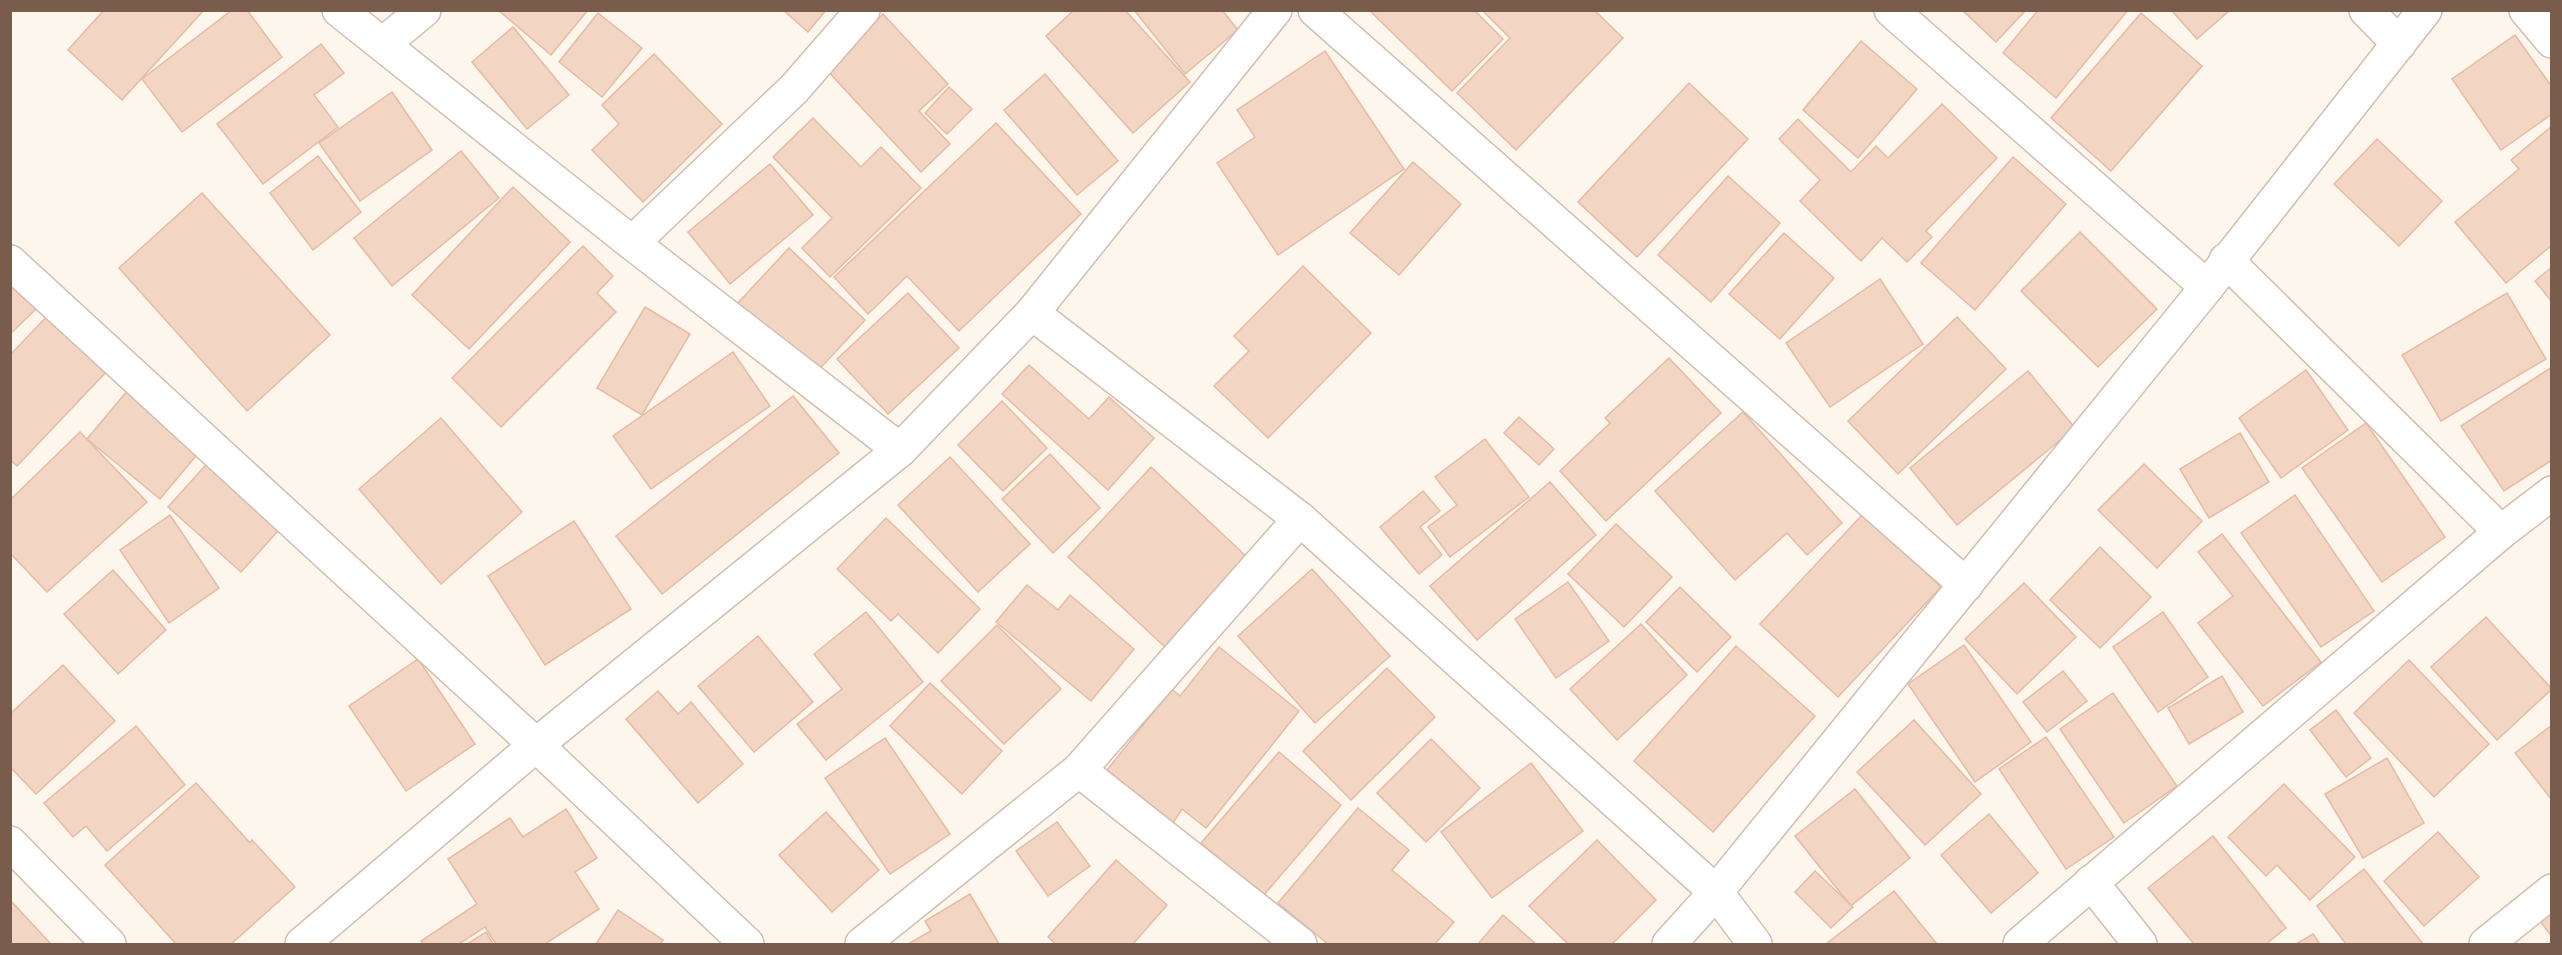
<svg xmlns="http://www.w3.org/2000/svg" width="2562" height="955" font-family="'Alegreya Sans',sans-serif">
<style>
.building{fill:#f3d5c3;stroke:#e6bba3;stroke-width:1.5}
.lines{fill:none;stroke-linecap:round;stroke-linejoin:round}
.minor-casing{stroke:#d1beb0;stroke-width:36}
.minor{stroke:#fff;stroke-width:33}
</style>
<rect width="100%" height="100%" fill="#fdf6ec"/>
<g class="building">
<path d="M 104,10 L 204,10 L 122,100 L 68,50 Z"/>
<path d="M 232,10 L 247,10 L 282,57 L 182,132 L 142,79 Z"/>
<path d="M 498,10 L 588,10 L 551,55 Z"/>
<path d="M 783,10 L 826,10 L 808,32 Z"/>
<path d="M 1074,10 L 1125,10 L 1190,82 L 1133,133 L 1046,36 Z"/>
<path d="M 1134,10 L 1222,10 L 1238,30 L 1185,74 Z"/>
<path d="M 1369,10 L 1474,10 L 1503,39 L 1452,91 Z"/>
<path d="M 1482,10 L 1594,10 L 1623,38 L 1516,150 L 1457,93 L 1510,38 Z"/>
<path d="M 1962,10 L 2026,10 L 1996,42 Z"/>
<path d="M 2038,10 L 2128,10 L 2056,98 L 2003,53 Z"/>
<path d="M 2171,10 L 2230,10 L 2197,39 Z"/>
<path d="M 598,13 L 642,48 L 602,97 L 559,62 Z"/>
<path d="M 2141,13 L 2202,66 L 2111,171 L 2051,118 Z"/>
<path d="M 883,14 L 948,84 L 919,111 L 950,144 L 921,172 L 825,68 Z"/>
<path d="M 513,27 L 569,95 L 527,129 L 472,62 Z"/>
<path d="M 2515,35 L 2552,87 L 2552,114 L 2501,150 L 2452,79 Z"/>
<path d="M 1861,41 L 1917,89 L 1858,158 L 1803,110 Z"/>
<path d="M 321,44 L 344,73 L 314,95 L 338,127 L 263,184 L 217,124 Z"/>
<path d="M 1325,51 L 1404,169 L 1278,255 L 1217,163 L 1255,137 L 1237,110 Z"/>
<path d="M 654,54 L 722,124 L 643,202 L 592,150 L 619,124 L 602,105 Z"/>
<path d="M 1045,74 L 1118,161 L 1077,195 L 1004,110 Z"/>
<path d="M 1689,83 L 1748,139 L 1637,257 L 1578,202 Z"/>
<path d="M 949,87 L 972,109 L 947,134 L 925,113 Z"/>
<path d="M 392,92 L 432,150 L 360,201 L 319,143 Z"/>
<path d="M 1942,104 L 1997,158 L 1926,231 L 1932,237 L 1907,262 L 1882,238 L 1861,261 L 1800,201 L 1820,180 L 1779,139 L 1798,119 L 1851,172 L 1876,146 L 1888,158 Z"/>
<path d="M 813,118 L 861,167 L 881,147 L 921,188 L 830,277 L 802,248 L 832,218 L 773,157 Z"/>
<path d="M 996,123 L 1081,214 L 959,331 L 907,276 L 868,314 L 834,277 Z"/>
<path d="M 2552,126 L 2552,245 L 2506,283 L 2455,222 L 2519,169 L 2511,160 Z"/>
<path d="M 2377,139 L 2442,201 L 2399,246 L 2334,184 Z"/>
<path d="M 461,151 L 499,198 L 392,286 L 354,238 Z"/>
<path d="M 318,156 L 361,212 L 313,250 L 270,193 Z"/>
<path d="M 2013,157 L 2066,204 L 1975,310 L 1921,263 Z"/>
<path d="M 1413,162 L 1461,204 L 1399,275 L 1350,233 Z"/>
<path d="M 770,164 L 813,215 L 730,284 L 688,232 Z"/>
<path d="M 1728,176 L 1780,223 L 1711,302 L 1658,255 Z"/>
<path d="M 513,187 L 570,242 L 469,349 L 412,295 Z"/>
<path d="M 202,193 L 330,335 L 247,411 L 119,268 Z"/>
<path d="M 2080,232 L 2157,309 L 2098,367 L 2021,291 Z"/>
<path d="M 1784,233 L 1834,278 L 1780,339 L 1729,294 Z"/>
<path d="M 583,246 L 613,276 L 597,293 L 616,312 L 501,427 L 452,378 Z"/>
<path d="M 789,248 L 865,320 L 813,376 L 737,304 Z"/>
<path d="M 1303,266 L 1371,333 L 1268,438 L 1214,386 L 1249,351 L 1234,336 Z"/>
<path d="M 2552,267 L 2552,302 L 2535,281 Z"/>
<path d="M 1880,279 L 1923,344 L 1830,407 L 1786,343 Z"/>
<path d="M 10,282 L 36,309 L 10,334 Z"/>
<path d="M 908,293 L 959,348 L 888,414 L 837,359 Z"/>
<path d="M 2507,293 L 2546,359 L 2441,421 L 2402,355 Z"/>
<path d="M 645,307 L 690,334 L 642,415 L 597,388 Z"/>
<path d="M 51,312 L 110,368 L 17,466 L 10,460 L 10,355 Z"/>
<path d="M 1957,317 L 2006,369 L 1898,474 L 1848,421 Z"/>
<path d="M 733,352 L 770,406 L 651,489 L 613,436 Z"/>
<path d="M 1669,358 L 1721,413 L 1606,521 L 1560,471 L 1610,423 L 1605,418 Z"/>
<path d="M 1029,365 L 1089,419 L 1109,397 L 1154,438 L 1108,490 L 1002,394 Z"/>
<path d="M 2552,367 L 2552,460 L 2504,491 L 2461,426 Z"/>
<path d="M 2306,370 L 2348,430 L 2281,478 L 2239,418 Z"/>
<path d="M 2028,371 L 2075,428 L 1957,525 L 1910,468 Z"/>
<path d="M 128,390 L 200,451 L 160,499 L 87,439 Z"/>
<path d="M 793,396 L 839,453 L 662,594 L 616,536 Z"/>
<path d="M 1002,401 L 1047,448 L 1003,491 L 958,445 Z"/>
<path d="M 1743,412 L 1842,523 L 1807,555 L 1787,533 L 1735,580 L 1655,491 Z"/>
<path d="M 1519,417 L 1554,449 L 1539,465 L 1504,433 Z"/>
<path d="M 441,418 L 522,512 L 441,584 L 359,489 Z"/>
<path d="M 2366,423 L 2445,537 L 2382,582 L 2302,468 Z"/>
<path d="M 80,432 L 147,502 L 47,592 L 10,553 L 10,500 Z"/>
<path d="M 2240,433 L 2269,482 L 2209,518 L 2180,469 Z"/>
<path d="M 1485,439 L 1529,497 L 1450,557 L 1428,527 L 1457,505 L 1435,477 Z"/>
<path d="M 1050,454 L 1100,508 L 1053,553 L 1002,499 Z"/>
<path d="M 950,457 L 1030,544 L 978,592 L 898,505 Z"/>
<path d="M 212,458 L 285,523 L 241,572 L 168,507 Z"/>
<path d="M 2144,464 L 2202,521 L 2157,568 L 2098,510 Z"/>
<path d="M 1151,467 L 1247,557 L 1165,647 L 1068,557 Z"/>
<path d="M 1550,482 L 1596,535 L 1477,640 L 1430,586 Z"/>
<path d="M 1423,491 L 1440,511 L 1420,527 L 1442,555 L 1419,574 L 1380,527 Z"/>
<path d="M 2295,495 L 2374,611 L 2321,647 L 2241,533 Z"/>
<path d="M 1863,514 L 1941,587 L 1838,697 L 1760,624 Z"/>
<path d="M 170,515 L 219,588 L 169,623 L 120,550 Z"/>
<path d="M 886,518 L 980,609 L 938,653 L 898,614 L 891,621 L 837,569 Z"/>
<path d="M 574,521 L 631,609 L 545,665 L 488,576 Z"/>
<path d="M 1616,524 L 1672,577 L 1624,627 L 1568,574 Z"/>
<path d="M 2222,534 L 2321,662 L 2263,706 L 2198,623 L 2233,596 L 2198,552 Z"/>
<path d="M 2100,547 L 2151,597 L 2100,648 L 2050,600 Z"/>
<path d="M 1312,569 L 1390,656 L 1315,723 L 1238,636 Z"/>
<path d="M 113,570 L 166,630 L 118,674 L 64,614 Z"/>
<path d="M 1568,582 L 1609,641 L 1556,678 L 1515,619 Z"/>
<path d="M 2024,583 L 2076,637 L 2017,694 L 1965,639 Z"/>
<path d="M 1027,585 L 1058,610 L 1070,595 L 1134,649 L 1091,701 L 996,622 Z"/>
<path d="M 1680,587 L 1731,637 L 1697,672 L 1646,622 Z"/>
<path d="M 866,612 L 923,682 L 826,760 L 797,724 L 842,689 L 814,654 Z"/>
<path d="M 2163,612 L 2208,677 L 2158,712 L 2113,647 Z"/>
<path d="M 2486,617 L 2552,689 L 2497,740 L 2431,667 Z"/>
<path d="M 1641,624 L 1687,675 L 1617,740 L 1570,689 Z"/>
<path d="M 997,625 L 1061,689 L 1004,744 L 941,681 Z"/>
<path d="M 758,636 L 813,702 L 754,752 L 698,686 Z"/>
<path d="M 1964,645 L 2031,742 L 1975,782 L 1908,684 Z"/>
<path d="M 1736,646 L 1815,716 L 1713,832 L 1634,761 Z"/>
<path d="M 1219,647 L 1299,711 L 1206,828 L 1182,809 L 1173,823 L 1107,770 L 1172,689 L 1180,696 Z"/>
<path d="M 418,659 L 475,744 L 406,791 L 349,706 Z"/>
<path d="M 2409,660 L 2489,744 L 2434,797 L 2354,713 Z"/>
<path d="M 63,665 L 115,721 L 36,794 L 10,767 L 10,714 Z"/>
<path d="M 1387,668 L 1435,717 L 1351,800 L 1303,751 Z"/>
<path d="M 2063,671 L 2087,701 L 2047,732 L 2023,702 Z"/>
<path d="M 2222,676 L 2243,712 L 2189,744 L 2168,708 Z"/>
<path d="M 930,683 L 1002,751 L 962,794 L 890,726 Z"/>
<path d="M 658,691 L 678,714 L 691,702 L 743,764 L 698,803 L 626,719 Z"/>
<path d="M 2113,693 L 2177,786 L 2124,823 L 2060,729 Z"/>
<path d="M 2336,710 L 2371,758 L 2346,777 L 2310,730 Z"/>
<path d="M 1914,720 L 1981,794 L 1925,845 L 1857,772 Z"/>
<path d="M 2552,725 L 2552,800 L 2515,753 Z"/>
<path d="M 136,726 L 185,785 L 107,851 L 86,826 L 73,837 L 44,803 Z"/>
<path d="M 2046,737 L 2114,837 L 2066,869 L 1999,769 Z"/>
<path d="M 885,738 L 950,834 L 890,874 L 825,778 Z"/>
<path d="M 1431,739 L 1480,788 L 1426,842 L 1377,793 Z"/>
<path d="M 1279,752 L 1341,805 L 1263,896 L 1201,843 Z"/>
<path d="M 2387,758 L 2424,823 L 2363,858 L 2325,794 Z"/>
<path d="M 1531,763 L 1583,831 L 1492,898 L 1441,832 Z"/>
<path d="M 196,783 L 250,843 L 252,840 L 295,887 L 231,944 L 176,944 L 105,865 Z"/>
<path d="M 2284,784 L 2355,857 L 2310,900 L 2277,865 L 2266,876 L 2228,837 Z"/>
<path d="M 1855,789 L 1910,858 L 1851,906 L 1795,836 Z"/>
<path d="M 1358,808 L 1409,850 L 1392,870 L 1454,922 L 1435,944 L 1328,944 L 1278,903 Z"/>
<path d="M 566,809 L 597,858 L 575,872 L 599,909 L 545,944 L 496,944 L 485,927 L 459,944 L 423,944 L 421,941 L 477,904 L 448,859 L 510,818 L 523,837 Z"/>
<path d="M 826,812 L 879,870 L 832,912 L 779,855 Z"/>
<path d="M 1989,814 L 2038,873 L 1991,913 L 1941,855 Z"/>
<path d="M 1057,822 L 1090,866 L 1048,896 L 1016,851 Z"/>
<path d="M 2438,832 L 2479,877 L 2424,926 L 2384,881 Z"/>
<path d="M 2213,836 L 2286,928 L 2266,944 L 2194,944 L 2148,888 Z"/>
<path d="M 1597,840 L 1656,900 L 1612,944 L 1568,944 L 1529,906 Z"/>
<path d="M 1116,860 L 1167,905 L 1133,944 L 1056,944 L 1048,937 Z"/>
<path d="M 2364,869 L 2423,944 L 2346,944 L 2317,906 Z"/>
<path d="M 1815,871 L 1853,907 L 1831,928 L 1795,892 Z"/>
<path d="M 1894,891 L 1937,944 L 1826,944 Z"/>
<path d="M 970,894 L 999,944 L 908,944 L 931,931 L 925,921 Z"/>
<path d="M 10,900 L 51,944 L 10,944 Z"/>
<path d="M 618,910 L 663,940 L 660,944 L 596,944 Z"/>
<path d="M 2552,913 L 2552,937 L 2540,921 Z"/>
<path d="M 1503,915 L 1536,944 L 1478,944 Z"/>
<path d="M 486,932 L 493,944 L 467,944 Z"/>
<path d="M 2313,934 L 2320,944 L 2296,944 Z"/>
</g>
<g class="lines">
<g class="minor-casing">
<g id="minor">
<path d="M 339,10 L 632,243 L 900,450"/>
<path d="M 1315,10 L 1966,585"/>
<path d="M 1891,10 L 2207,287"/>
<path d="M 2366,10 L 2399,44"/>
<path d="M 2526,10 L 2552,41"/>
<path d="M 383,44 L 424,10"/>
<path d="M 632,243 L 794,89 L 863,10"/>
<path d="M 2226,260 L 2501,532"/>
<path d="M 10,262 L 536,745 L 747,944"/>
<path d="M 1032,313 L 1275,10"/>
<path d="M 1079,770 L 1300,519"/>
<path d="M 10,843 L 109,944"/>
<path d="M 2091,882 L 2140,944"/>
<path d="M 302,944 L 536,745 L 900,450 L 1032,313 L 1300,519 L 1716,892 L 1755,944"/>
<path d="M 862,944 L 1079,770 L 1300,944"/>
<path d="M 1669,944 L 1716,892 L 2207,287 L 2425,10"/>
<path d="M 2020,944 L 2501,532 L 2552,493"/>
<path d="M 2486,944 L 2552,891"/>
</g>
</g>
<use href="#minor" class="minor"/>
</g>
<rect width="2562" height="955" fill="none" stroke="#7a5c4d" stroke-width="24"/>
</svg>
